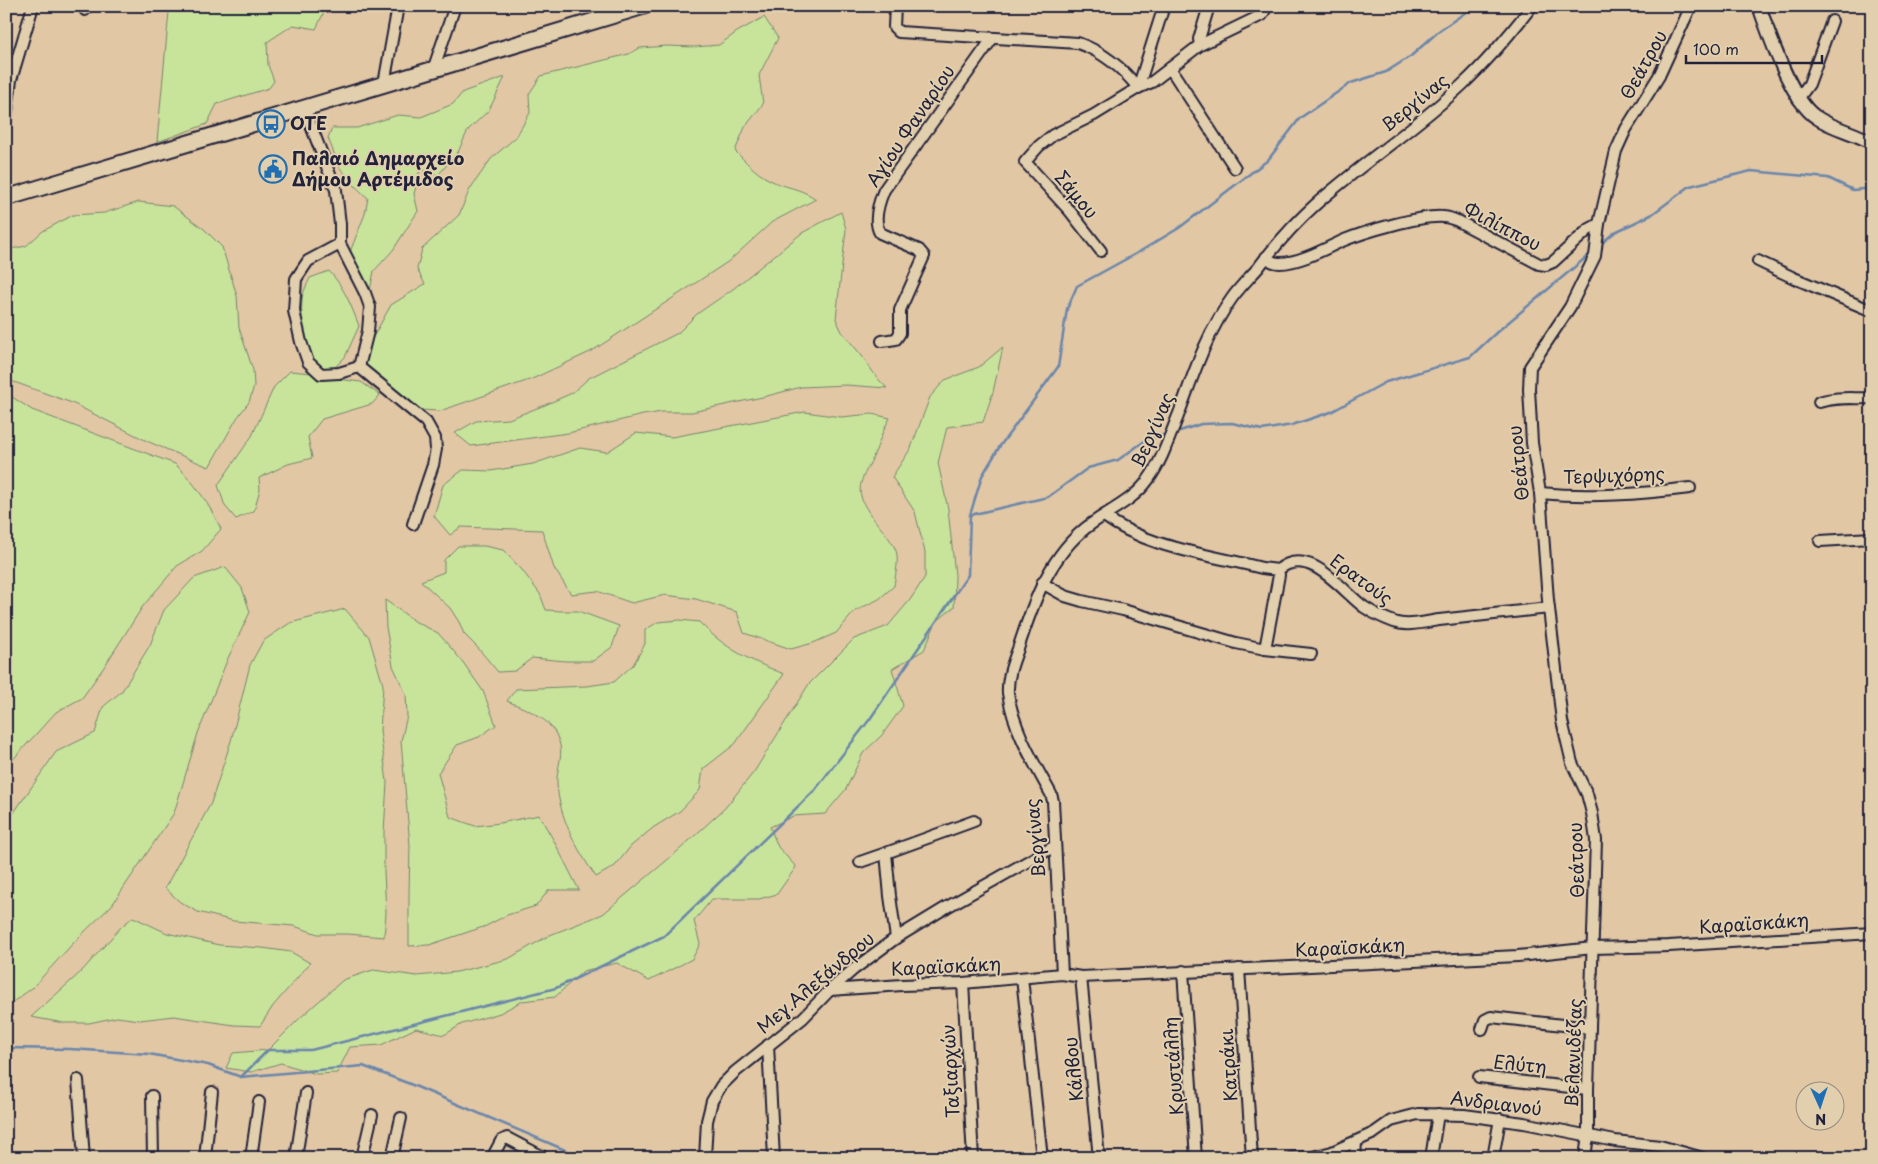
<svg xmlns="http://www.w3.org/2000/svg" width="1878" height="1164" font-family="'Playpen Sans',sans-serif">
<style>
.green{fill:#c8e49b;stroke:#75836b}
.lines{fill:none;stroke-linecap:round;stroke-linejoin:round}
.stream{stroke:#6a86aa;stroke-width:2.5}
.minor-casing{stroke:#22223b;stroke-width:14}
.tertiary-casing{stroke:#22223b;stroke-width:16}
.secondary-casing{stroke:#22223b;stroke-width:19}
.minor{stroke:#e2cfad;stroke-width:10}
.tertiary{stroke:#e2cfad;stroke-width:12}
.secondary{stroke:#e2cfad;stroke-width:15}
.labels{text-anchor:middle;stroke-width:4;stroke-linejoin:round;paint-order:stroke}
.street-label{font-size:18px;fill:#22223b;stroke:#e2cfad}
.poi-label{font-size:18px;font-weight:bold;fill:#22223b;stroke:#e2cfad;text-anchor:start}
</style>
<rect width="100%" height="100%" fill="#e2c7a5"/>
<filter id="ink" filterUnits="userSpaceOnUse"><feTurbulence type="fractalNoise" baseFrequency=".02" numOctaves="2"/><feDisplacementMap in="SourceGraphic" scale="10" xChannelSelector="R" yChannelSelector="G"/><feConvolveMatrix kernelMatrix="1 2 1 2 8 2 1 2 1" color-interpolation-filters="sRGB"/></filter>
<g filter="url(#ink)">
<g class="green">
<path d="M 157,6 L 314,6 L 324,12 L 316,29 L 293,25 L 267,42 L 268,65 L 274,81 L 269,88 L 217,104 L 207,124 L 157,142 L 169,12 L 156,10 Z"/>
<path d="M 764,17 L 778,38 L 759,75 L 763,104 L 745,127 L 735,151 C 745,161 755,172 768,179 C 784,188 799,187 816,199 L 772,222 L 729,261 L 592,351 L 532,379 L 440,411 L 419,410 L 371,372 L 361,359 L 391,305 L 425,284 L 417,269 L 422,249 L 459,215 L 470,189 L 491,159 L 516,137 L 530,113 L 529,94 L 541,76 L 629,54 L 640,48 L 667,46 L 694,47 L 719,45 L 737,32 Z"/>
<path d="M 505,77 L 489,110 L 468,130 L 458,152 L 438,175 L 420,169 L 414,194 L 418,211 L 393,250 L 374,271 L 370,290 L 350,252 L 365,214 L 368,198 L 356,187 L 340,168 L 328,138 L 332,128 L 357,128 L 398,115 L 421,117 L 453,104 L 463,92 Z"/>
<path d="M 139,202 L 173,206 L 204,229 L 222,247 L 237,296 L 239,328 L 253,370 L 254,386 L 249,402 L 237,418 L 209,467 L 149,442 L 72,403 L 6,379 L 6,250 L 26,246 L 43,231 L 73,215 L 104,213 Z"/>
<path d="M 841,212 L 846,229 L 836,319 L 842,332 L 862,356 L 877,378 L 887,388 L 846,385 L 801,387 L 767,396 L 692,412 L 662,412 L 643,415 L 568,433 L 471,446 L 455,433 L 476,421 L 509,419 L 545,405 L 572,393 L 589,378 L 678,333 L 697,314 L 733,289 L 802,233 Z"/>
<path d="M 329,271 C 344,287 351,305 359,326 L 345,357 L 334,368 L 316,370 C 306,349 300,324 302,301 C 302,293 307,285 310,278 Z"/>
<path d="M 1003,347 L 993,392 L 983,422 L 947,427 L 938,463 L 948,509 L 955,575 L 954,607 L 936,622 L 924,650 L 892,669 L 903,706 L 882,735 L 863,753 L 846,789 L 825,814 L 793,816 L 770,827 L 778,847 L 796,867 L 777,894 L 759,899 L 712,899 L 694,921 L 700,944 L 692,959 L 649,981 L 617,963 L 583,971 L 555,997 L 522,1001 L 500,1013 L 462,1024 L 444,1035 L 416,1028 L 381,1045 L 350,1047 L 337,1073 L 316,1074 L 281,1063 L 251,1072 L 226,1068 L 233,1053 L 268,1050 L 301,1017 L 343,980 L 373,970 L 417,976 L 457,972 L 508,959 L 550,935 L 603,914 L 678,851 L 725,808 L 754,772 L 809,684 L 854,639 L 888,626 L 910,600 L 925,577 L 925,552 L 915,512 L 892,477 L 911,448 L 930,397 L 945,380 L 979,367 Z"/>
<path d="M 290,371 L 312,373 L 321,377 L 361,382 L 380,395 L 372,404 L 322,419 L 308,437 L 312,458 L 288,464 L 259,478 L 260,489 L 254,511 L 236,519 L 225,506 L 218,485 L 252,436 L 274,387 Z"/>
<path d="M 6,393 L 32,410 L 175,464 C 195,483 209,504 221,529 L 202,551 L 177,566 L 143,606 L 104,667 L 82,698 L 56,712 L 6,767 Z"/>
<path d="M 805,412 L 841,417 L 872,414 L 890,418 C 882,431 879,444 873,457 C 868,469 857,482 861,496 C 865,516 895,538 897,555 C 898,565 895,577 894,586 L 879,599 L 855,611 L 836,633 L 813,643 L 791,649 L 744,633 L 737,612 L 696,599 L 665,595 L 632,603 L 597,591 L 571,594 L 554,568 L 542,530 L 461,527 L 450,535 L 434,516 L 443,485 L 463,470 L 491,471 L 533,464 L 580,448 L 607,452 L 636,433 L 672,437 Z"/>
<path d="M 458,546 L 484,546 L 503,550 L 522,570 L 540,594 L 546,610 L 561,611 L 578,611 L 619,626 L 612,647 L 593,661 L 566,661 L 532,658 L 515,671 L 498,672 L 478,648 L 464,634 L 459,622 L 450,608 L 421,581 L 444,572 L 444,560 Z"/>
<path d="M 225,567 L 242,588 L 250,612 L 228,658 L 198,733 L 174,813 L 112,905 L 77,939 L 32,988 L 6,1007 L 6,824 L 56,752 L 95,733 L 103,707 L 122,691 L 150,645 L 164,610 L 194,578 Z"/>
<path d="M 385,600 L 416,622 L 438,633 L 462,661 L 483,691 L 496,725 L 479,737 L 457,745 L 438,773 L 450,817 L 475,826 L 500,823 L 539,815 L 554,841 L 579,890 L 549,890 L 536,906 L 507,915 L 486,926 L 429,945 L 409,946 L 409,894 L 410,845 L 401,741 L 407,716 L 406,694 L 393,666 L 386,627 Z"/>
<path d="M 345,609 L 369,637 L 383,685 L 380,731 L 387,782 L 384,832 L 384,872 L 386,913 L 384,937 L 348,934 L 318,934 L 294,926 L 234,921 L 198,912 L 180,902 L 165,888 L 211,803 L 231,741 L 250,665 L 263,641 L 290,623 Z"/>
<path d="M 680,620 L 699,622 C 727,650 747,659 784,674 L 735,744 L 703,769 L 700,790 L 680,811 L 654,827 L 631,846 L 615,866 L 596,877 C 577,849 559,818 557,783 C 556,771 563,757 560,745 C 554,719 529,710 507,701 L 516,689 L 587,686 L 614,682 L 633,665 L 645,644 L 645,630 L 658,622 Z"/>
<path d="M 133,917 L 167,933 L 219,945 L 262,948 L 291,952 L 310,963 L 273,1006 L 260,1026 L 234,1025 L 174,1016 L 140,1020 L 117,1017 L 89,1023 L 64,1023 L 31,1017 L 81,972 L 121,927 Z"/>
</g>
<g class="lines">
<g class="stream">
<path d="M 1603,242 L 1615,232 L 1651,215 L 1690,186 L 1751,171 L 1828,178 L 1853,190 L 1872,188"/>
<path d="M 1180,431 L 1201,424 L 1232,423 L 1262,430 L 1292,425 L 1331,412 L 1386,382 L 1470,357 L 1498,331 L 1589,255"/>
<path d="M 970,515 L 1048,497 L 1088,468 L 1118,460 L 1146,440 L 1163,435"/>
<path d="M 6,1048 L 70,1049 L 149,1054 L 208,1065 L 241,1077 L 363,1066 L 410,1084 L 584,1158"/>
<path d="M 241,1077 L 268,1050 L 311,1050 L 556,988 L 664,936 L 815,790 L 870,719 L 968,575 L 970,515 L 982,476 L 1000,446 L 1058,367 L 1067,309 L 1077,286 L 1139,252 L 1179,228 L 1268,160 L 1300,118 L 1351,83 L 1386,72 L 1411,56 L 1440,30 L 1475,6"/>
</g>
<g class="minor-casing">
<g id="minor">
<path d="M 895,6 L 894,27 L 899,32 L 1078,43 C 1101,51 1123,68 1138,88 L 1152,82 L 1200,45 L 1262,15 L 1267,6"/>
<path d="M 85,10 L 86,6"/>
<path d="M 1200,45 L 1199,39 L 1209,6"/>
<path d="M 1170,68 L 1235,168"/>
<path d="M 433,70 L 455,6"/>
<path d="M 384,84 L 398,6"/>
<path d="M 1798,99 L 1809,84 L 1832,21"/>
<path d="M 304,108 L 336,190 L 340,224 L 340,244 L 365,293 L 370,307 L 368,331 L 359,367 L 339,373 L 321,374 L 308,362 L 301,342 L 294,311 L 296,279 L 308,261 L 340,244"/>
<path d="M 6,120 L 11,80 L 33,6"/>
<path d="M 1101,251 L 1069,210 L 1025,162 L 1039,146 L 1053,135 L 1094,115 L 1138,88 L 1164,6"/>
<path d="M 1266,257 C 1270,261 1274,263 1280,263 C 1299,263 1325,249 1342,241 C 1364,232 1420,215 1444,217 C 1449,217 1454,220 1458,221 L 1539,264 L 1546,265 L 1553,262 L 1588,230 L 1599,224"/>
<path d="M 1758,261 L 1794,278 L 1872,311"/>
<path d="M 882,341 L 896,339 L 900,333 L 900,310 L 924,256 L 919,250 L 880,233 C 873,221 879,202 884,190 L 992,39"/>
<path d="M 359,367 L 426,422 L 435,438 L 436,449 L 433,465 L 413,524"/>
<path d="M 1819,402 C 1837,396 1854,399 1872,398"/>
<path d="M 1540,493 C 1590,498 1640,494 1690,488"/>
<path d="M 1104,516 C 1149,549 1209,554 1262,568 L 1278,570 C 1309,544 1341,590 1364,607 C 1373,613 1383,618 1394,622 C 1407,627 1425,622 1439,620 C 1476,616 1512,612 1549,608"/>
<path d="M 1820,541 L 1872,538"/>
<path d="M 1042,583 L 1065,596 L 1082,601 L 1123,610 L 1236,643 L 1265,649 L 1279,575 L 1278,570"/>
<path d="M 1265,649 L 1311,654"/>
<path d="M 860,862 L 886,853"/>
<path d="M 896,938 L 890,896 L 886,853 L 974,821"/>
<path d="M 1239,969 L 1252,1158"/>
<path d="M 1183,971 L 1196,1158"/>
<path d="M 1062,974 L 1053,801 L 1051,794 C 1034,763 1013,729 1008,693 C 1007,678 1013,662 1018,649 C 1032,606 1047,562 1081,532 C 1102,513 1132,503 1148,480 C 1162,461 1169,438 1178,416 C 1193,376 1206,334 1232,298 C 1239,288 1249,278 1258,268 C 1275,246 1294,224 1315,205 C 1362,163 1416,128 1462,85 C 1488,61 1510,34 1532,6"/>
<path d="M 1081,977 L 1099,1158"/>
<path d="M 1022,978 L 1042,1158"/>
<path d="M 963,983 L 973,1158"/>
<path d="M 830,990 L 902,985 L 963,983 L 1062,974 L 1081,977 L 1518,956 L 1593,948 L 1669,946 L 1872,933"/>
<path d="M 1482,1029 L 1485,1020 L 1491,1017 L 1590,1028"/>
<path d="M 768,1045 L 774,1158"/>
<path d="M 1479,1077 L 1588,1089"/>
<path d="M 78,1080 L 84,1158"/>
<path d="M 152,1096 L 153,1158"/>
<path d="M 205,1158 L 212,1092"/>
<path d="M 251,1158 L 259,1102"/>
<path d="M 296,1158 L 306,1093"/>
<path d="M 362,1158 L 372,1115"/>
<path d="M 392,1158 L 401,1118"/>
<path d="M 492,1158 L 501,1141 L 507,1138 L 545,1158"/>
<path d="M 705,1158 L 707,1121 L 712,1101 L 721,1086 L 735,1072 L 803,1018 L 830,990 L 854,969 L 896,938 L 947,907 L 1055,846"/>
<path d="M 1291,1158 L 1312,1157 L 1332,1152 L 1374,1133 L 1391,1121 L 1418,1114 L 1464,1115 L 1524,1123 L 1615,1141 L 1660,1146 L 1703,1158"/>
<path d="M 1355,1158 L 1356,1142"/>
<path d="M 1431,1158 L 1438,1114"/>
<path d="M 1493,1158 L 1500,1119"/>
<path d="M 1585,1158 L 1588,1135 L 1588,1089 L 1596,840 L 1592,813 L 1587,794 L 1572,763 L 1562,721 L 1548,600 L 1540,493 L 1532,443 L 1529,389 L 1530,367 L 1570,307 L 1595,256 L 1599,224 L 1616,151 L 1626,129 L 1659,76 L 1691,6"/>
</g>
</g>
<g class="tertiary-casing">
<path id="tertiary" d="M 1759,6 C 1769,35 1792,102 1816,117 C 1833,129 1855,132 1872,143"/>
</g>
<g class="secondary-casing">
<path id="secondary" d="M 6,198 L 644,6"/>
</g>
<use href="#minor" class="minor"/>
<use href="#tertiary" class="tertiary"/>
<use href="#secondary" class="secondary"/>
</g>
</g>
<defs>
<g id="bus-ring" transform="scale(1.4375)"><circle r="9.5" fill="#e2cfad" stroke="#1f6fb2" stroke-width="1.5"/><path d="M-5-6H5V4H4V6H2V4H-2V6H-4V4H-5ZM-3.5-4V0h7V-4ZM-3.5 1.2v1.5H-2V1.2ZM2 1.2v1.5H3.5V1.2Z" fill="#1f6fb2"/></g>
<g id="civic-ring" transform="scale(1.4375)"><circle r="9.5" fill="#e2cfad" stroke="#1f6fb2" stroke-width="1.5"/><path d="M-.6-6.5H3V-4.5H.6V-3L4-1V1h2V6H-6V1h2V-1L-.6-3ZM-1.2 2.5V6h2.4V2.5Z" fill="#1f6fb2"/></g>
</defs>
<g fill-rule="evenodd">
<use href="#bus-ring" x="271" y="124"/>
<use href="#civic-ring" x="273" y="169"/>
</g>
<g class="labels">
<g class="street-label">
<text transform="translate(1644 65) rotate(-61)" y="6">Θεάτρου</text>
<text transform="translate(1415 103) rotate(-39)" y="6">Βεργίνας</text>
<text transform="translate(911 126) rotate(-56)" y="6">Αγίου Φαναρίου</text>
<text transform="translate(1076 195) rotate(50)" y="6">Σάμου</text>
<text transform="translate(1502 227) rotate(27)" y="6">Φιλίππου</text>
<text transform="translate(1153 430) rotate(-66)" y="6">Βεργίνας</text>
<text transform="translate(1519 463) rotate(-96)" y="6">Θεάτρου</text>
<text transform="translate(1614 476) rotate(-2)" y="6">Τερψιχόρης</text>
<text transform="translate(1361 580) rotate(36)" y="6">Ερατούς</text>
<text transform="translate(1036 838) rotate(-95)" y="6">Βεργίνας</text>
<text transform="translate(1577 860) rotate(-92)" y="6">Θεάτρου</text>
<text transform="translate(1754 924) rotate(-4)" y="6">Καραϊσκάκη</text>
<text transform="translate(1350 948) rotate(-3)" y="6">Καραϊσκάκη</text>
<text transform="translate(946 967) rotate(-3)" y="6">Καραϊσκάκη</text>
<text transform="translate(816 983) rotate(-40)" y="6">Μεγ.Αλεξάνδρου</text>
<text transform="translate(1574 1053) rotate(-88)" y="6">Βελανιδέζας</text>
<text transform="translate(1229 1065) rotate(-94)" y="6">Κατράκι</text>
<text transform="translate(1520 1065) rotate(6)" y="6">Ελύτη</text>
<text transform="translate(1174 1066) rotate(-94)" y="6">Κρυστάλλη</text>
<text transform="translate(1074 1069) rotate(-96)" y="6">Κάλβου</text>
<text transform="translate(951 1071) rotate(-93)" y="6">Ταξιαρχών</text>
<text transform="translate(1496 1104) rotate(7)" y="6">Ανδριανού</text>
</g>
<g class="poi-label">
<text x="290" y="130">ΟΤΕ</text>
<text x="292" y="165">Παλαιό Δημαρχείο<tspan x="292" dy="21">Δήμου Αρτέμιδος</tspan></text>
</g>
</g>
<rect width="1878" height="1164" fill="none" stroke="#e2cfad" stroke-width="25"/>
<rect x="12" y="12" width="1853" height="1139" fill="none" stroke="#22223b" stroke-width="2" filter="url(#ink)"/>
<g transform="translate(1820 1106) rotate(177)"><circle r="24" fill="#e2cfad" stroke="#958a7f"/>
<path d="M0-4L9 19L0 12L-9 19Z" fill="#1f6fb2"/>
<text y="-8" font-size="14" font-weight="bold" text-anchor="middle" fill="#22223b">N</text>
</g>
<path d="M1686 55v8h136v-8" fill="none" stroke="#22223b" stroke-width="2.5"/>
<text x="1693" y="55" font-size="15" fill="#22223b" stroke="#e2cfad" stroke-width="4" paint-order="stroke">100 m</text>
</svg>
